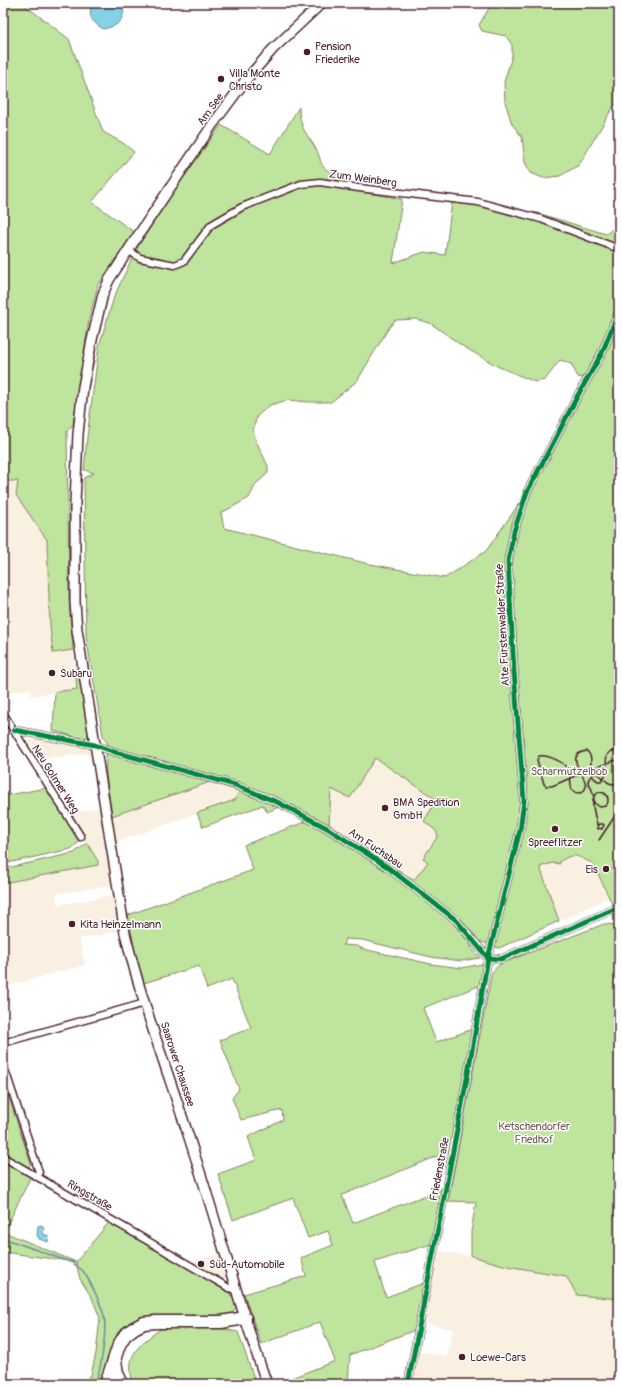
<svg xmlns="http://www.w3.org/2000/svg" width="622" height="1387" font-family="Pangolin,sans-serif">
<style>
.built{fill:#f9f0e2}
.green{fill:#bfe49e;stroke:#848264;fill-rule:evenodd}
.water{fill:#85d1e5;stroke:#6d8a9b}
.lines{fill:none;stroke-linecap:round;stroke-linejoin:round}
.stream{stroke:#6d8a9b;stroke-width:1.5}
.minor-casing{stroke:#4a1f2b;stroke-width:9}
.secondary-casing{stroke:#4a1f2b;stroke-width:12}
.motorway-casing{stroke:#4a1f2b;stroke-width:15}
.minor{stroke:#fff;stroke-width:6}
.secondary{stroke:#fff;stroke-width:9}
.motorway{stroke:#fff;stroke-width:12}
.rail{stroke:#4a1f2b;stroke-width:1.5}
.cycleway-casing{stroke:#fff;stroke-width:8}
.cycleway{stroke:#00873e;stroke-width:5}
.poi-dot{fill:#4a1f2b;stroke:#fff;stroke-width:1.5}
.labels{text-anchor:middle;stroke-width:3;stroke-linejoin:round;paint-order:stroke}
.poi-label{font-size:11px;fill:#4a1f2b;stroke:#fff;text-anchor:start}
.street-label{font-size:11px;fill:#4a1f2b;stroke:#fff}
.park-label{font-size:11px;fill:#6d5a4e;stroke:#fff}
</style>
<rect width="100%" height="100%" fill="#fff"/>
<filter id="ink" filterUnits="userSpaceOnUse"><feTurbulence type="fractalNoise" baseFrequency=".025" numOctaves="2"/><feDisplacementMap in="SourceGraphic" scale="8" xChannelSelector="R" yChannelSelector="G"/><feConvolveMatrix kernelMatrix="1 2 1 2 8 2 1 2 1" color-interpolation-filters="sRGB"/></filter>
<g filter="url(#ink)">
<g class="built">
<path d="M 3,481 L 18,481 L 16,495 L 47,540 L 53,653 L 73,650 L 77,689 L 31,696 L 30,689 L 3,693 Z"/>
<path d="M 41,738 L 91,748 L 93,759 L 86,754 L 38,759 L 27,741 Z"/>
<path d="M 375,757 L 437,800 L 436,831 L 438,835 L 423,857 L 428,862 L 414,880 L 329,825 L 331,788 L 350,797 Z"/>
<path d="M 210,782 L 239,791 L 235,800 L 117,842 L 112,816 Z"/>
<path d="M 100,807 L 110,875 L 109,875 L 110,885 L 56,894 L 58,905 L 109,896 L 112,897 L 119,931 L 80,939 L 85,965 L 3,987 L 3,883 L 98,865 L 98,861 L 69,814 Z"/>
<path d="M 574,816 L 608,898 L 559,921 L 531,842 Z"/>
<path d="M 438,1251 L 471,1256 L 566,1276 L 577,1295 L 619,1299 L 619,1355 L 616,1360 L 612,1384 L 412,1384 L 419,1351 L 447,1356 L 453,1329 L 425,1323 Z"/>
<path d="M 220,1254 L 228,1279 L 225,1281 L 192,1262 Z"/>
</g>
<g class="green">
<path d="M 3,3 L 22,3 L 69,39 L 103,132 L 123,143 L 134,152 L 92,202 L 134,232 L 98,285 L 89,320 L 73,425 L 67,431 L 69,599 L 73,650 L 53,653 L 50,626 L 47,540 L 16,495 L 18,481 L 3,481 Z"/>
<path d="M 492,3 L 619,3 L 619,100 L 613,107 L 579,165 L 560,176 L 543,178 L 531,173 L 525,163 L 522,137 L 512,124 L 505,102 L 504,82 L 512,56 L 512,45 L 506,36 L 482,31 L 479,25 Z"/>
<path d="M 299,107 C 299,129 308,134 317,151 C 321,158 319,164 327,170 C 330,173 337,174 342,175 L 350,190 L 402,199 L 393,263 L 424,252 L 445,255 L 452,202 L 486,207 L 533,219 L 534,212 L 606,234 L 614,228 L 619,232 L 619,303 L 600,350 L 583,378 L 578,377 L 571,364 L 560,360 L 545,380 L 535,382 L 499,367 L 464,347 L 430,323 L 415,319 L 395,320 L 388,329 L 357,381 L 331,402 L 308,402 L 288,400 L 270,405 L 257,416 L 253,430 L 257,443 L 268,466 L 268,473 L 256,484 L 249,498 L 221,513 L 224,528 L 365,563 L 445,578 L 486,551 L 530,488 L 619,317 L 619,903 L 613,906 L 593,863 C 577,858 577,850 559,862 L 560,864 L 552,863 L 540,867 L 559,921 L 499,948 L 479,941 L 470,947 L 480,958 L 461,961 L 431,957 L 362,940 L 345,939 L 343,945 L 357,946 L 363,949 L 431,964 L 462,968 L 482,964 L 484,968 L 481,985 L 423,1008 L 436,1042 L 473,1029 L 450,1151 L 342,1195 L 353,1223 L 442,1189 L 431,1244 L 375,1262 L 386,1297 L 424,1283 L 415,1330 L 350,1355 L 348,1384 L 276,1384 L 335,1361 L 320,1322 L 261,1344 L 244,1294 L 306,1276 L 301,1258 L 333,1245 L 328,1231 L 308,1238 L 293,1198 L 233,1220 L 218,1174 L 256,1160 L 248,1137 L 283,1120 L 282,1110 L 241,1120 L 232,1098 L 239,1089 L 220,1040 L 251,1028 L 232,979 L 207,989 L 199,966 L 144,983 L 136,957 L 128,915 L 253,870 L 244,845 L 307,821 L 279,807 L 267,812 L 263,805 L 203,827 L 197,813 L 235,800 L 239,791 L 210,782 L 112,816 C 109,793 102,767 108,744 L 103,736 L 86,636 L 84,478 L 94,473 L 84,470 L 87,437 L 99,346 L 114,297 L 133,256 L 138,257 L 137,248 L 174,191 L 221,125 L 270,154 ZM 375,758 L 437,800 L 424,821 L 436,831 L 438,836 L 423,858 L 428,862 L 414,880 L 329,825 L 331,789 L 350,798 Z"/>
<path d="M 79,668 L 89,733 L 86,738 L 80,738 L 53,731 L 55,692 L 77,689 L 75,669 Z"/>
<path d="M 46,788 L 79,839 L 78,843 L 71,849 L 3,864 L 3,796 Z"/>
<path d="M 87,843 L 98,861 L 98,865 L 3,883 L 3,869 L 74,853 Z"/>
<path d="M 604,924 L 619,925 L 619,1299 L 577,1295 L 566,1276 L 507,1266 L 471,1256 L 471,1232 L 476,1202 L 448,1201 L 492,972 L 500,964 Z"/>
<path d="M 3,1080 L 31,1164 L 28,1168 L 3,1154 Z"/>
<path d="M 3,1160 L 31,1176 L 4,1232 L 76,1262 L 110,1221 L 230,1292 L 236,1307 L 232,1314 L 221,1317 L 125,1329 C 120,1333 116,1338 113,1344 C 108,1354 107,1371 103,1384 L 83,1384 L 91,1375 L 96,1353 L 100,1318 L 92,1298 L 80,1279 L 76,1262 L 3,1252 Z"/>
<path d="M 163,1328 L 219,1328 L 238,1332 L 256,1384 L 133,1384 C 131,1377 130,1369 131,1362 C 133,1348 152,1334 163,1328 Z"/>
</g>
<g class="water">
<path d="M 91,3 L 116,3 L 124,10 C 122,24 116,26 103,29 C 91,21 89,18 91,3 Z"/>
<path d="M 128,3 L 151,3 C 142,9 138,9 128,3 Z"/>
<path d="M 42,1225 L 44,1228 L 43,1234 L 49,1236 L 48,1242 L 39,1239 L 37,1235 L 38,1226 Z"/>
</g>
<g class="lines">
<path class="stream" d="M 3,1238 L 73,1263 C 76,1266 80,1268 83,1271 C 90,1281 102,1305 104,1317 C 107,1329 101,1374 94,1384"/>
<g class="minor-casing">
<g id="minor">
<path d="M 128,250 L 140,258 L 175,265 L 184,261 L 211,225 L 242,207 L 301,184 L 320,182 L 359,188 L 478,202 L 541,219 L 614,247 L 619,248"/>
<path d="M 3,713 L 81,837"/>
<path d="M 14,730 L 95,745 L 115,752 L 235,785 L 277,802 L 327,828 L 386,866 L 456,920 L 488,958 L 501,959 L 619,907"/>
<path d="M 3,1043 L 145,1003"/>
<path d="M 3,1064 L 39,1172 L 36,1176"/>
<path d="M 3,1157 L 229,1288 L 237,1289"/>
<path d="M 408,1384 L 468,1073 L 488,958 L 520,830 L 524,801 L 514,671 L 508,561 L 514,531 L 527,492 L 553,443 L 578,395 L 602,353 L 619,311"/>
</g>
</g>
<g class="secondary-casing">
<path id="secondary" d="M 267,1384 C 240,1308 219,1230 194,1153 C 171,1080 143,1008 125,933 L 77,630 L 75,602 L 75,503 L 78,434 L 83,387 L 92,340 L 103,294 L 109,280 L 133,243 L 213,124 L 245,81 L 273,49 L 322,3"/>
</g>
<g class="motorway-casing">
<g id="motorway">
<path d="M 115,1361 L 117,1373 L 122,1384"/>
<path d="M 106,1384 L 119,1345 L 125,1335 L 134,1328 L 144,1323 L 156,1322 L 221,1322 L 245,1318"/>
</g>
</g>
<use href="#minor" class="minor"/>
<use href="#secondary" class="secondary"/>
<use href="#motorway" class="motorway"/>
<g class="rail">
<path d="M 619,750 C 601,751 608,761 606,772 C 606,776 603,778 601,781 L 598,781 C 583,772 597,761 587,751 C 562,754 586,775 586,786 C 586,789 584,790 583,792 C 578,794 576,793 572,790 C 570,784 571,776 569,771 C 565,762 547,754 539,756 L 537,760 L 544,784 L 546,786 L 552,786 C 562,782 612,759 619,760"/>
<path d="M 598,829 L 597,827 L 599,824 L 603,824 L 604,825 L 602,829 L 598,828 C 596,821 592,807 593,800 C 593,796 596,794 599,792 L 604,793 C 609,796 609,802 606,806 L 600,807 L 594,803 C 594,799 594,794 592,790 C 591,787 589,785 588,782 C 588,779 589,778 591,776 C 598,768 603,780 609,783 C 611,784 613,784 615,784 L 619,780"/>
<path d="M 599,840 L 619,810"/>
</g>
<g class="cycleway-casing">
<g id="cycleway">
<path d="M 14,730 L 95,745 L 115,752 L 235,785 L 277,802 L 327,828 L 386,866 L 456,920 L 488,958 L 501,959 L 619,907"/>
<path d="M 408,1384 L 468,1073 L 488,958 L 520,830 L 524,801 L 514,671 L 508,561 L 514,531 L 527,492 L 553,443 L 578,395 L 602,353 L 619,311"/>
</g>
</g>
<use href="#cycleway" class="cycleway"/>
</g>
</g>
<g class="poi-dot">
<circle cx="307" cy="52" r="4"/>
<circle cx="221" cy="79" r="4"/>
<circle cx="52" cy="673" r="4"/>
<circle cx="385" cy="808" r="4"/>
<circle cx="555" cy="829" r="4"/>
<circle cx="606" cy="869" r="4"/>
<circle cx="72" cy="924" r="4"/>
<circle cx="201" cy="1264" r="4"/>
<circle cx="462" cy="1357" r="4"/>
</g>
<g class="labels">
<g class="poi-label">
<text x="315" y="50">Pension<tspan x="315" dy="13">Friederike</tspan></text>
<text x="229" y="77">Villa Monte<tspan x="229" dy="13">Christo</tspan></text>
<text x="60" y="677">Subaru</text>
<text x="393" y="806">BMA Spedition<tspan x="393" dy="13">GmbH</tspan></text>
<text x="555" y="846" text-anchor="middle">Spreeflitzer</text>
<text x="598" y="873" text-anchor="end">Eis</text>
<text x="80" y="928">Kita Heinzelmann</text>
<text x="209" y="1268">Süd-Automobile</text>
<text x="470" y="1361">Loewe-Cars</text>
</g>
<g class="street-label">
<text transform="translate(210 109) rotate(-54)" y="4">Am See</text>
<text transform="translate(363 178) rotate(8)" y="4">Zum Weinberg</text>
<text transform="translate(502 625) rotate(-93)" y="4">Alte Fürstenwalder Straße</text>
<text transform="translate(56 779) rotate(58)" y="4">Neu Golmer Weg</text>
<text transform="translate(376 848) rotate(34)" y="4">Am Fuchsbau</text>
<text transform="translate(178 1064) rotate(72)" y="4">Saarower Chaussee</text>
<text transform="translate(439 1169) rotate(-79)" y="4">Friedenstraße</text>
<text transform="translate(90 1195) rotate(30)" y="4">Ringstraße</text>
</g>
<g class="park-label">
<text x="569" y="775">Scharmützelbob</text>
<text x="534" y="1130">Ketschendorfer<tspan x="534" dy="13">Friedhof</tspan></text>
</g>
</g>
<rect width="622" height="1387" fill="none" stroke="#fff" stroke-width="16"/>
<rect x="8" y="8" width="606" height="1371" fill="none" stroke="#4a1f2b" stroke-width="1.5" filter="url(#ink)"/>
</svg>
